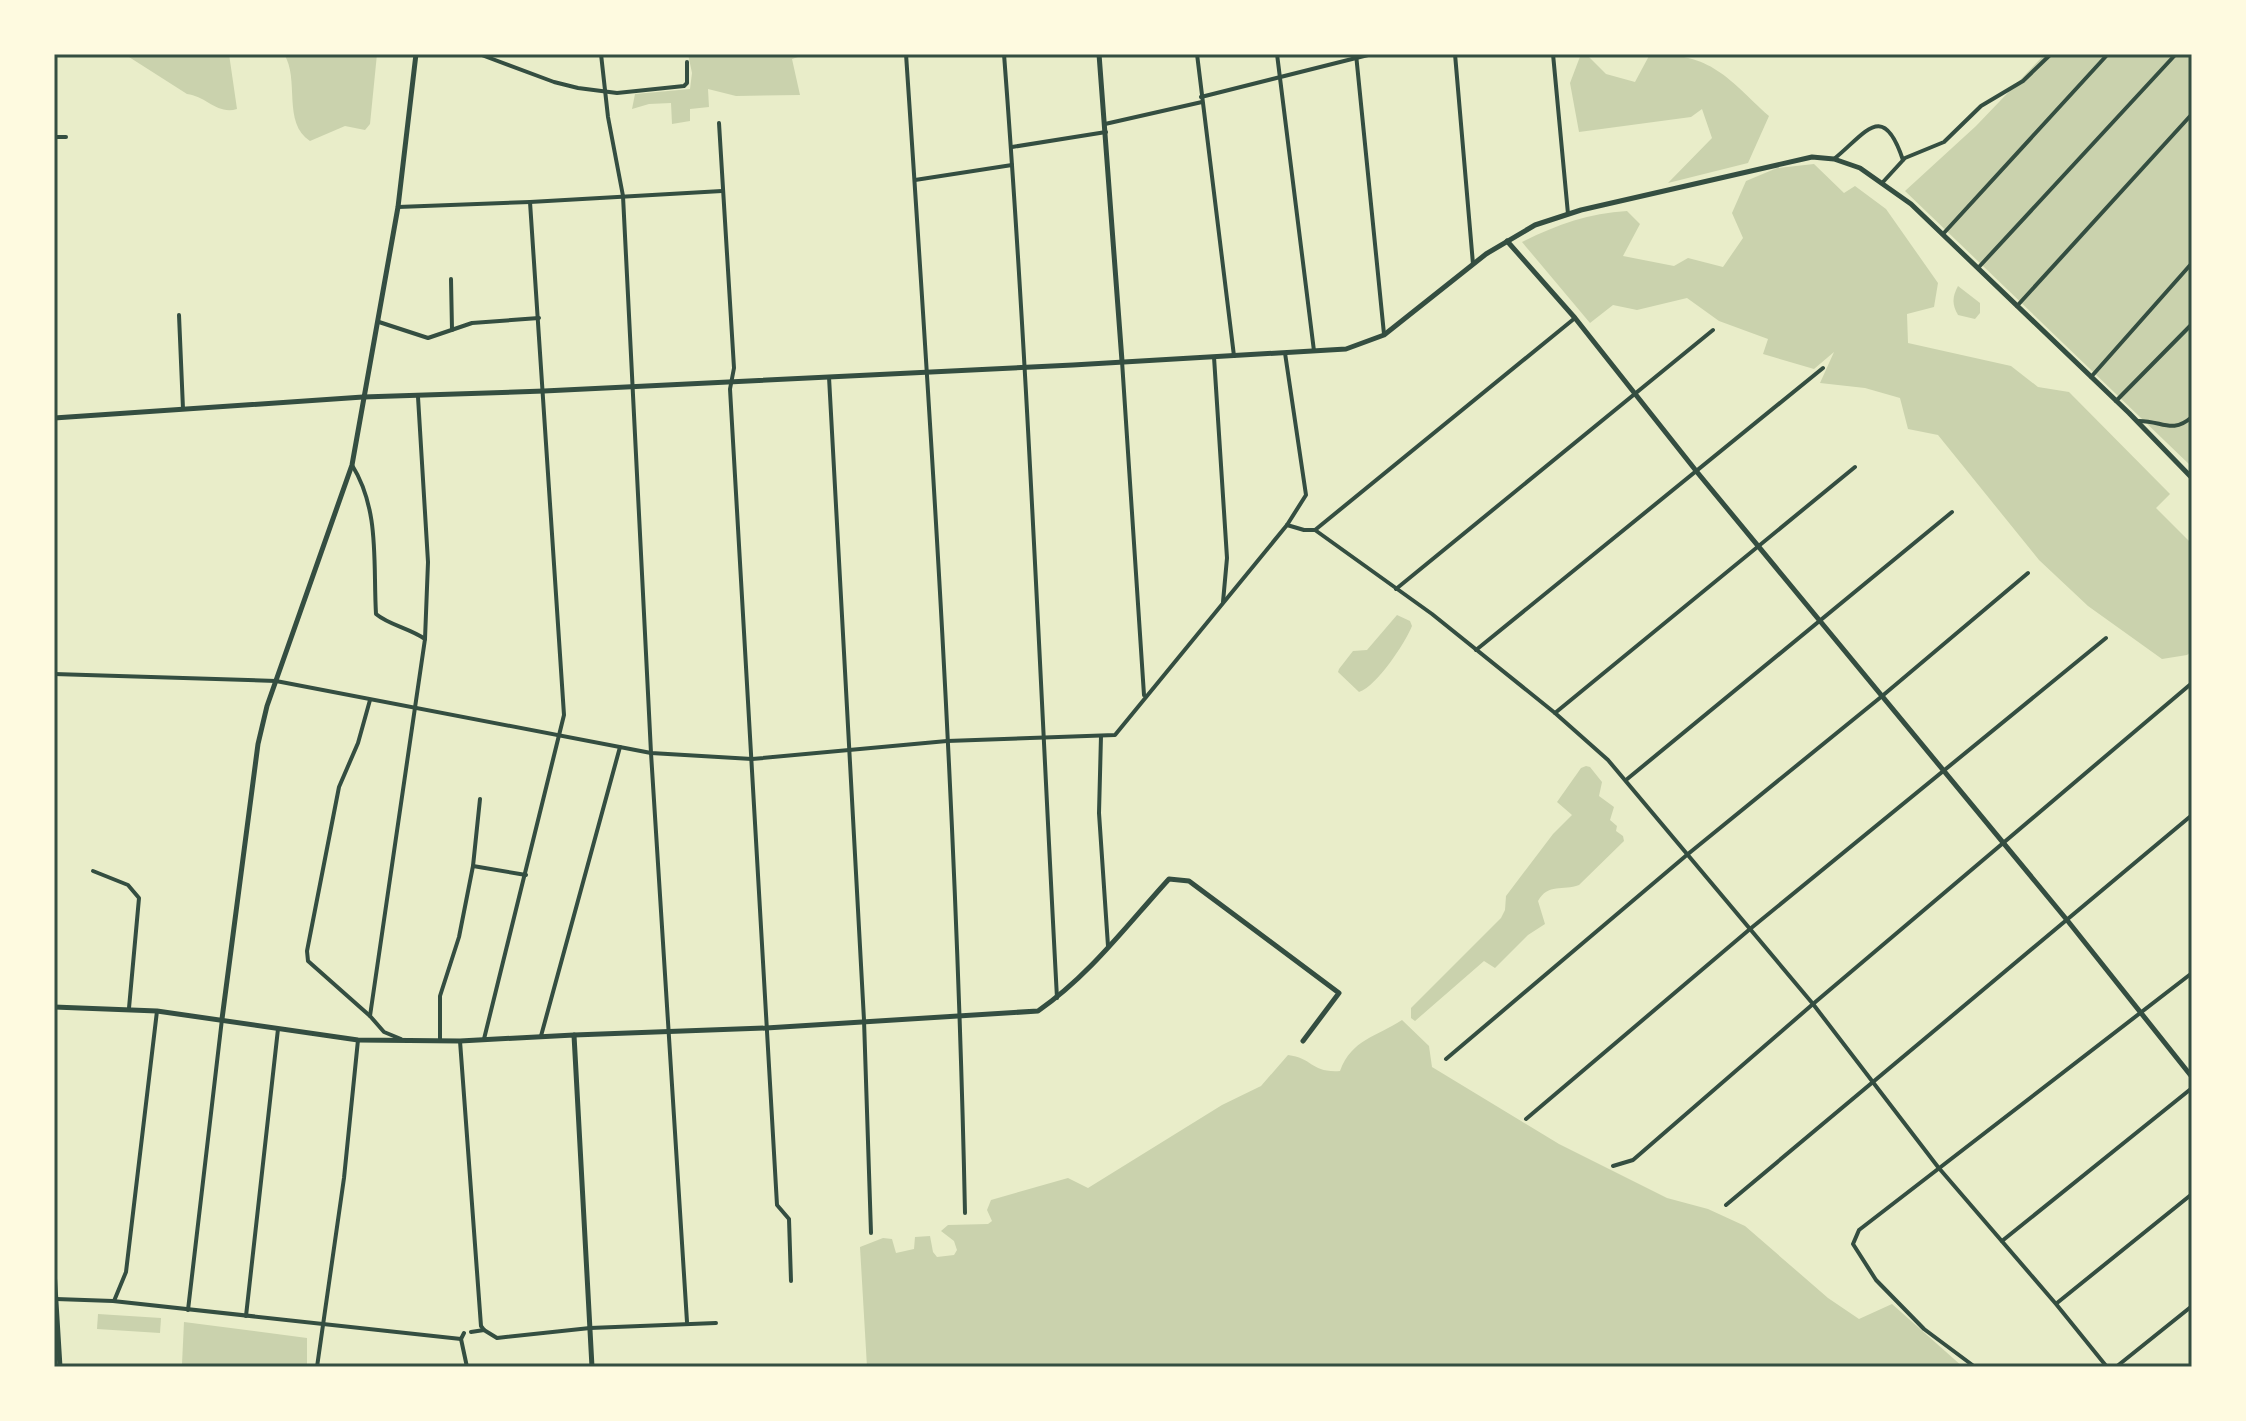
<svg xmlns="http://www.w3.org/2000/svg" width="2246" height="1421" font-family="Helvetica,sans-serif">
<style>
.green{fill:#cad2ad}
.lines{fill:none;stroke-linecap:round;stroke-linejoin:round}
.minor{stroke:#344e41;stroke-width:4}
.tertiary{stroke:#344e41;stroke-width:5}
.secondary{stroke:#344e41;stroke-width:5}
.neatline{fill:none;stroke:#344e41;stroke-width:3}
</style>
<rect width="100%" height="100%" fill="#e9edc9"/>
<g class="green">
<path d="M 130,54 L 229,54 L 237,109 C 217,115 206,96 187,94 L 129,57 Z"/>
<path d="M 284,54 L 377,54 L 370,124 L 365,130 L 345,126 L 310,141 C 282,123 300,79 284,54 Z"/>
<path d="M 688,54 L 807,54 L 792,59 L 800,95 L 736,96 L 708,89 L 709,107 L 690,109 L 690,121 L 672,124 L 671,103 L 649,104 L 632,109 L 635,94 L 690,89 L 692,73 Z"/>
<path d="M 1581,54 L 1586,54 L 1606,74 L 1635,82 L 1650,54 C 1713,54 1726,77 1769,116 L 1748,163 L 1668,183 L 1712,138 L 1702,109 L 1691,117 L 1579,132 L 1570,83 Z"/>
<path d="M 2045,54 L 2192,54 L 2192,467 L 1905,191 L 1976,126 Z"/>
<path d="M 1814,164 L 1844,193 L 1855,186 L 1886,209 L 1938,283 L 1934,307 L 1907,314 L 1908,343 L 2011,366 L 2038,387 L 2069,392 L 2170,494 L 2156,508 L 2192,544 L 2192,651 L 2187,655 L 2162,659 L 2088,606 L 2039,560 L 1938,435 L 1908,429 L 1900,398 L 1865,388 L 1820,383 L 1834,352 L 1814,369 L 1763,354 L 1768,339 L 1719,321 L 1687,298 L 1637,310 L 1613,305 L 1590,323 L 1522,242 C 1556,225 1589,213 1627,211 L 1640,224 L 1623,256 L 1674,266 L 1688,258 L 1723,267 L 1743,238 L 1732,213 L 1746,181 L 1777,168 Z"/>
<path d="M 1958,286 L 1980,303 L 1980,313 L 1975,319 L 1958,315 C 1952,305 1952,297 1958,286 Z"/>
<path d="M 1397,615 L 1410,621 L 1412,626 C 1405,643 1377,686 1359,692 L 1338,672 L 1339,669 L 1353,651 L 1367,650 Z"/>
<path d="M 1586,766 L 1590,767 L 1602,782 L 1599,796 L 1614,807 L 1610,820 L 1617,826 L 1616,831 L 1623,836 L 1624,841 L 1579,885 C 1563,891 1548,883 1538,901 L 1545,924 L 1528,935 L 1495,968 L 1484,961 L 1415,1021 L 1411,1018 L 1411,1008 L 1501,918 L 1505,910 L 1506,896 L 1553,834 L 1572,815 L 1557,802 L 1581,768 Z"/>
<path d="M 1402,1020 L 1429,1046 L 1432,1067 L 1559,1144 L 1667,1198 L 1708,1209 L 1745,1226 L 1828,1298 L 1859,1319 L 1892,1304 L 1963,1367 L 867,1367 L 860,1247 L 883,1238 L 892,1239 L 896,1253 L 914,1249 L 915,1237 L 930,1236 L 933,1252 L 937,1257 L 954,1255 L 957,1250 L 954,1241 L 941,1231 L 948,1225 L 988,1224 L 992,1221 L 987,1210 L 991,1200 L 1068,1178 L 1088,1188 L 1222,1105 L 1261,1086 L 1288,1055 C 1313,1058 1311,1073 1340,1071 C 1352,1039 1376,1037 1402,1020 Z"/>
<path d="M 98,1314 L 161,1318 L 160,1333 L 97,1329 Z"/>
<path d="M 184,1322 L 307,1338 L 307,1367 L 190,1367 L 182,1364 Z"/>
</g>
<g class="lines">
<g class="minor">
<path d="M 479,54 L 554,82 L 578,88 L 617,93 L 684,86 L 687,83 L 687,62"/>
<path d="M 601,54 L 608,117 L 623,196 L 651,753 L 687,1322"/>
<path d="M 906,54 C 932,440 957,826 965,1213"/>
<path d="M 1004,54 C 1028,368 1040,683 1057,998"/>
<path d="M 1197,54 L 1234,356"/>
<path d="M 1277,54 L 1314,351"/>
<path d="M 1356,54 L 1384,334"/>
<path d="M 1455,54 L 1473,264"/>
<path d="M 1553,54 L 1568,214"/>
<path d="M 1201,97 L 1372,54"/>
<path d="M 719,123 L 734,368 L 730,389 L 777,1205 L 789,1219 L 791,1281"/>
<path d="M 1105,124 L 1202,102"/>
<path d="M 54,137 L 66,137"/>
<path d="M 1012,147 L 1106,132"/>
<path d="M 1834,159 C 1866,133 1883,100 1903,160"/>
<path d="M 915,180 L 1012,165"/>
<path d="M 1883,182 L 1905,158 L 1944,142 L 1981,106 L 2023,81 L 2051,54"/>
<path d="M 398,207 L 530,202 L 722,191"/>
<path d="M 1943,234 L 2108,54"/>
<path d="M 1978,268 L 2176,54"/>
<path d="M 451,279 L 452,330"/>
<path d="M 2017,306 L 2192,114"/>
<path d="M 179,315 L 183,409"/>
<path d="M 379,322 L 428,338 L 472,323 L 539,318"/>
<path d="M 1214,357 L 1227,558 L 1223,602"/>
<path d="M 1122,361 L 1144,695"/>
<path d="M 829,377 L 864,1020 L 871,1233"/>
<path d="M 2091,377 L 2192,263"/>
<path d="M 418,397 L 428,562 L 425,639"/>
<path d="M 2116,401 L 2192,324"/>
<path d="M 2137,421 C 2162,420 2171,435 2192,417"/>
<path d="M 352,465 C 380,510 373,562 376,614 C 389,625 409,628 425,639 L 370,1016 L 384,1032 L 401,1039"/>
<path d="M 1287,525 L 1304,530 L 1315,530 L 1432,614 L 1555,713 L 1608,760 L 1813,1004 L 1938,1167 L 2056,1304 L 2107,1367"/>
<path d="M 1315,530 L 1575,318"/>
<path d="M 1396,589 L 1713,330"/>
<path d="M 1476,650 L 1823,368"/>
<path d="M 54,674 L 276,681 L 651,753 L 752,759 L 947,741 L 1115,735 L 1287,525 L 1306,495 L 1285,353"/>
<path d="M 370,700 L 358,743 L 339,787 L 307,951 L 308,961 L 370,1016"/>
<path d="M 1555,713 L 1855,467"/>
<path d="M 1101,736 L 1099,813 L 1108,946"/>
<path d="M 1626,780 L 1952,512"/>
<path d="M 473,866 L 526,875"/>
<path d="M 93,871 L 128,885 L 139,898 L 129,1008"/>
<path d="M 541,1036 L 620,747"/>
<path d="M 484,1039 L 564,715 L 530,202"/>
<path d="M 440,1040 L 440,996 L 459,937 L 473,866 L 480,799"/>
<path d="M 460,1041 L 481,1326 L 484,1330"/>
<path d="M 1446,1059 L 1688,854 L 1881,697 L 2028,573"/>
<path d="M 1526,1119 L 1750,929 L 2106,638"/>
<path d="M 1613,1166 L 1633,1160 L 1813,1004 L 2192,683"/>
<path d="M 1726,1205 L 2192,815"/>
<path d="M 2002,1241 L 2192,1088"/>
<path d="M 56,1299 L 113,1301 L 461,1339 L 464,1333"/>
<path d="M 114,1301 L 126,1272 L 157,1011"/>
<path d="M 2057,1303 L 2192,1194"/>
<path d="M 188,1310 L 222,1019"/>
<path d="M 246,1316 L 278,1029"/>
<path d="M 471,1332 L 484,1330 L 497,1338 L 590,1328 L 716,1323"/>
<path d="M 461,1339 L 467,1367"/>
<path d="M 317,1367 L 344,1178 L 358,1040"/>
<path d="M 1975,1367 L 1924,1329 L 1876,1280 L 1853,1244 L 1859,1230 L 2192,973"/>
<path d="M 2116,1367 L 2192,1306"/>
</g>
<g class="tertiary">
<path d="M 1099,54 L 1122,361"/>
<path d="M 1507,241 L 1575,318 L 1697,472 L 2067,920 L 2192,1077"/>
<path d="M 54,418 L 363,397 L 544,391 L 1073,365 L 1346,349 L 1384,335 L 1486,254 L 1535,225 L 1581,210 L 1812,157 L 1834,159 L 1860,168 L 1911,204 L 2129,413 L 2192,478"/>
<path d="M 574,1035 L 766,1028 L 1038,1011 C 1089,976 1127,925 1169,879 L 1189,881 L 1339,993 L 1303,1041"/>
<path d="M 54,1270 L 60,1367"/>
</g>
<g class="secondary">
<path d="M 54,1007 L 157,1011 L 358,1040 L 460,1041 L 574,1035 L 592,1367"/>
<path d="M 222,1019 L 258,744 L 267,706 L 352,465 L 398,207 L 416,54"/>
</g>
</g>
<rect width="2246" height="1421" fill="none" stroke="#fefae0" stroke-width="112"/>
<rect x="56" y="56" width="2134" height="1309" class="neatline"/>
</svg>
